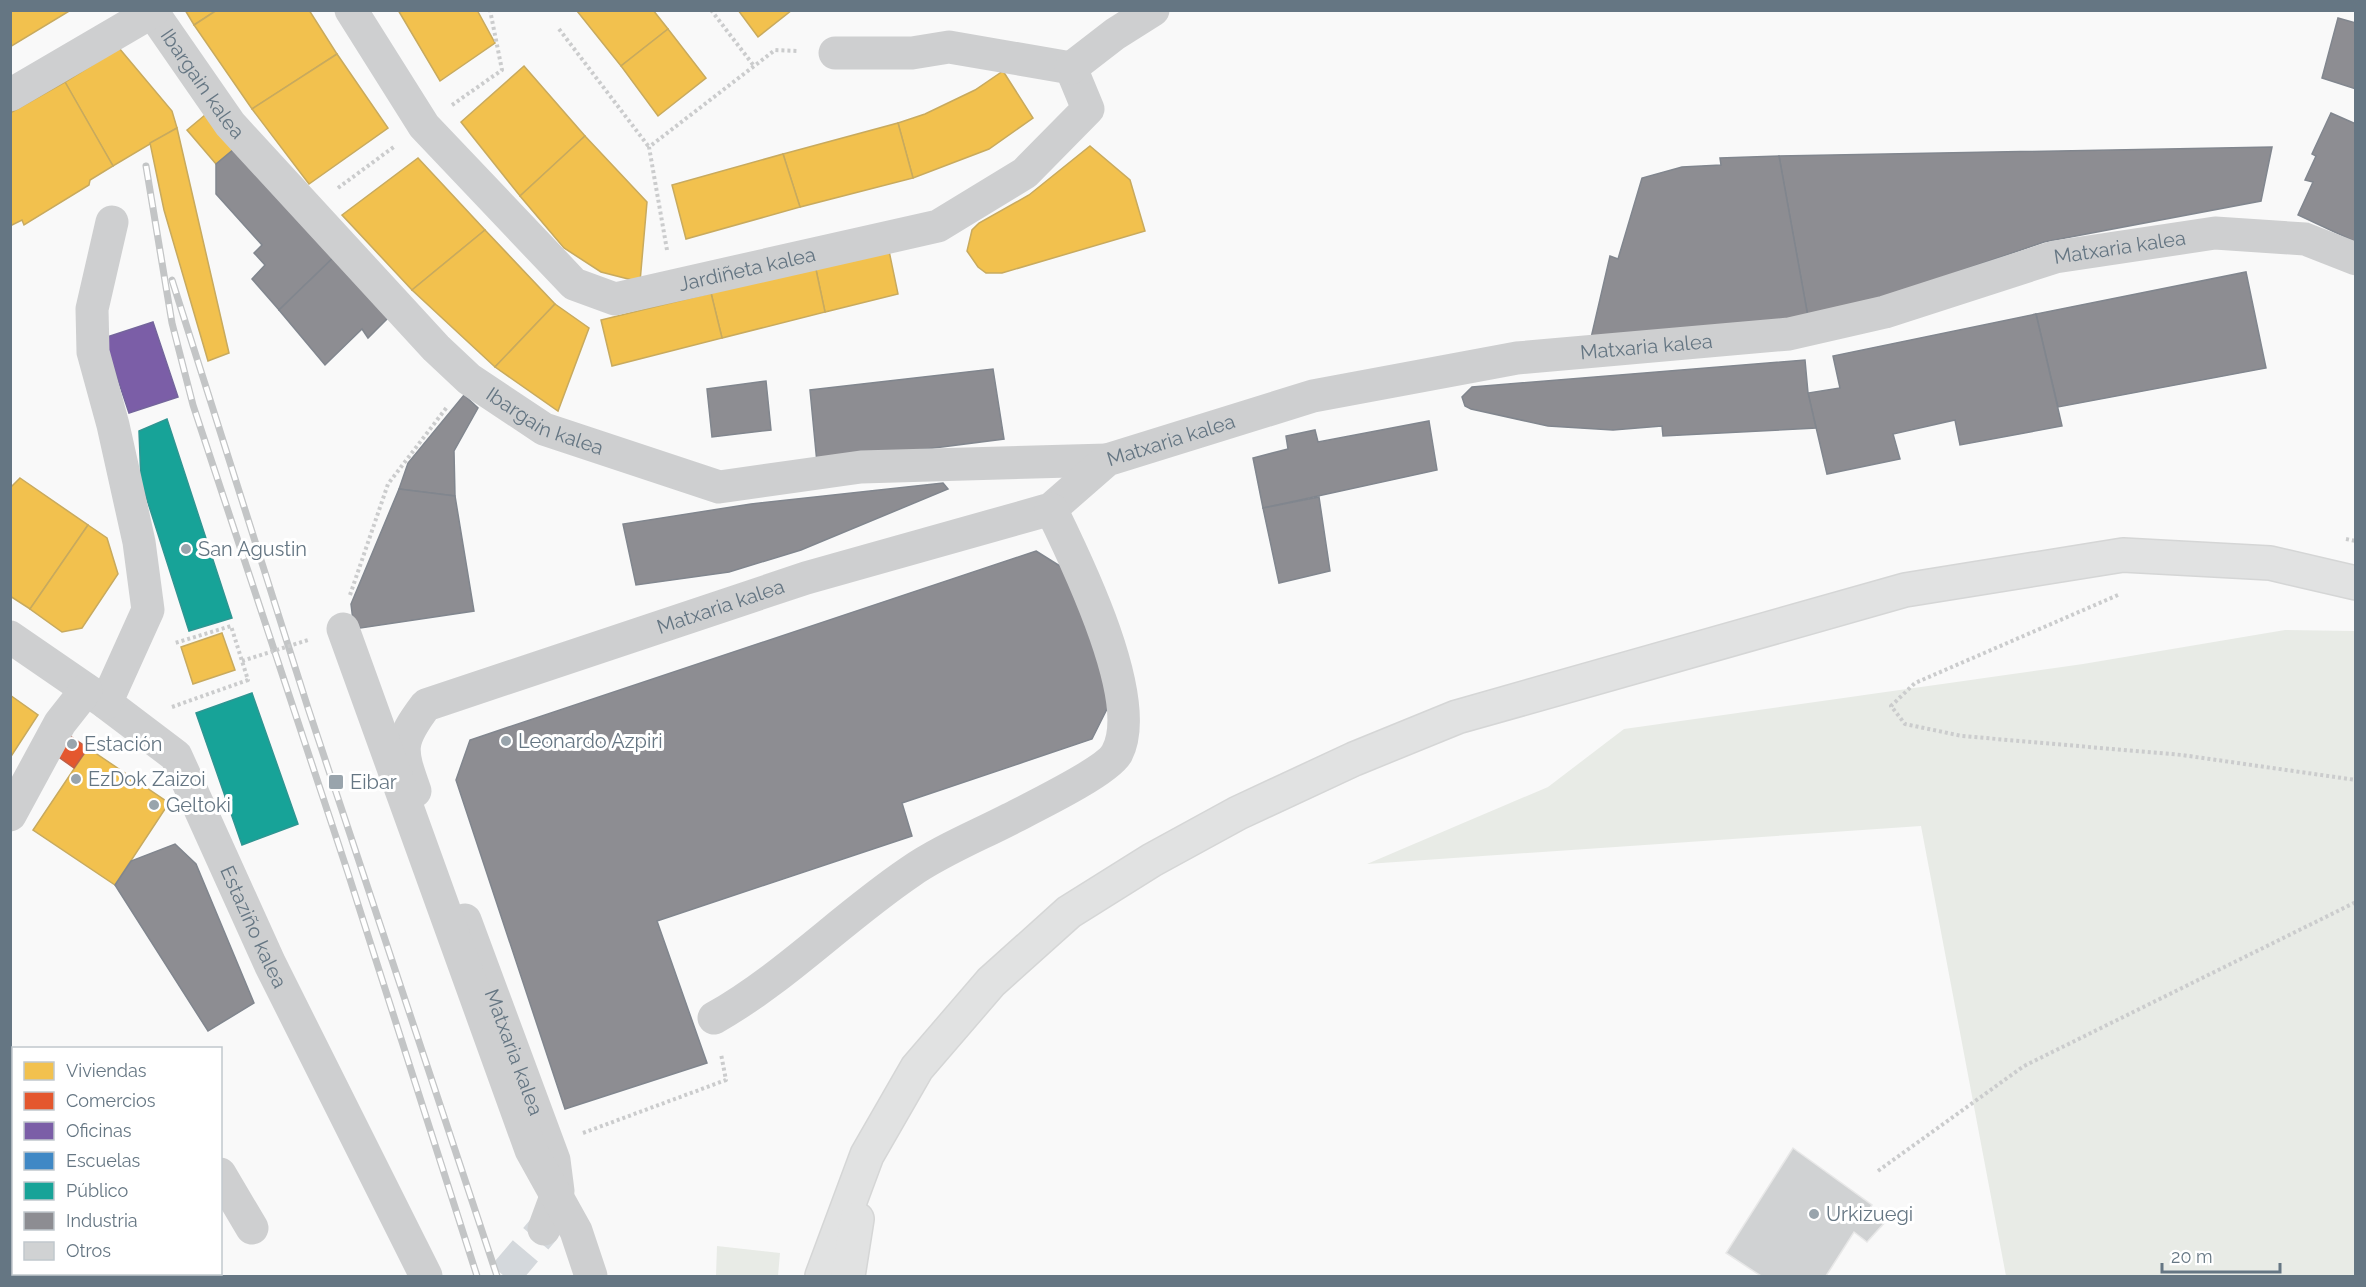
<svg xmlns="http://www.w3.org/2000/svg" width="2366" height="1287" font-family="Raleway,sans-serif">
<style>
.green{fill:#e8ebe6}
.homes{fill:#f2c14e;stroke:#c8aa5e;stroke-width:1.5}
.shops{fill:#e4572e;stroke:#be6048;stroke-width:1.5}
.offices{fill:#7b5ea7;stroke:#74659c;stroke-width:1.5}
.schools{fill:#3f88c5;stroke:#4a83b1;stroke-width:1.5}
.public{fill:#17a398;stroke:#2e9692;stroke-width:1.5}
.industry{fill:#8d8d92;stroke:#81868e;stroke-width:1.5}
.building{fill:#d0d2d3;stroke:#e8e8e8;stroke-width:1.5}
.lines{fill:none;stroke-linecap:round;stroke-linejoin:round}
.minor-tunnel{stroke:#d4d8dc;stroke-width:33;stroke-dasharray:33 16;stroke-linecap:butt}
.highway-casing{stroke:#d5d6d6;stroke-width:36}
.path{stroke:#cbcccd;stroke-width:4;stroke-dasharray:3 3;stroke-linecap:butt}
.minor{stroke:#cecfd0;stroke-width:33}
.highway{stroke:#e1e2e2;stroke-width:33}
.rail-casing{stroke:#c3c5c6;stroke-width:7}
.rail{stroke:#fff;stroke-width:4.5;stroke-dasharray:14;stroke-linecap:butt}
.path-bridge{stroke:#cbcccd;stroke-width:4;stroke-dasharray:3 3;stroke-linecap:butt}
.minor-bridge{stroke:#cecfd0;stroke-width:33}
.poi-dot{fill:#99a4ac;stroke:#fff;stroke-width:2}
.labels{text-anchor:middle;stroke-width:6;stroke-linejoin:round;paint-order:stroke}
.street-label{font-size:20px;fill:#657683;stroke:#fff}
.poi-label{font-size:20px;fill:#657683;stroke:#fff;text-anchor:start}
</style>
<rect width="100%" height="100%" fill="#f9f9f9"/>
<g class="green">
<path d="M 2285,630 L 2355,631 L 2355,1276 L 2006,1276 L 1921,826 L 1367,864 L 1548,787 L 1624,729 L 2083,664 Z"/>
<path d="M 717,1246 L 780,1253 L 778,1276 L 716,1276 Z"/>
</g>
<g class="homes">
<path d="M 10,10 L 71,10 L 10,47 Z"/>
<path d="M 185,10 L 217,10 L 194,25 Z"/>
<path d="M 217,10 L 309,10 L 337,54 L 252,109 L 194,25 Z"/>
<path d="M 398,10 L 477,10 L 495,43 L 440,81 Z"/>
<path d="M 653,10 L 668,29 L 621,66 L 577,11 Z"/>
<path d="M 738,10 L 792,10 L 758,37 Z"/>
<path d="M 668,29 L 706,78 L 658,116 L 621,66 Z"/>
<path d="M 119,48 L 172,111 L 177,128 L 113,166 L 65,82 Z"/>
<path d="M 337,54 L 388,128 L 309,184 L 252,109 Z"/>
<path d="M 524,66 L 585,136 L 520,196 L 461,122 Z"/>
<path d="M 1003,71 L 1033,118 L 989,149 L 913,178 L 898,123 L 925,114 L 975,90 Z"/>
<path d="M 65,82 L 113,166 L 90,180 L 89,185 L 24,225 L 22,220 L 10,226 L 10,113 Z"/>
<path d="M 211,110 L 240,144 L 216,164 L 187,130 Z"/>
<path d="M 898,123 L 913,178 L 800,207 L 783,154 Z"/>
<path d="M 177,128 L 229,353 L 208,361 L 164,210 L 150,143 Z"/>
<path d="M 585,136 L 647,202 L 640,282 L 601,272 L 564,248 L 520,196 Z"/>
<path d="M 1090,146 L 1130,180 L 1145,231 L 1002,273 L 986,273 L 978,267 L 967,251 L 972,230 L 979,223 L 1029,195 Z"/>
<path d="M 783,154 L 800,207 L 686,239 L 672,185 Z"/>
<path d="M 418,158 L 485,230 L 412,290 L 342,215 Z"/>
<path d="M 485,230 L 555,304 L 495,367 L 412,290 Z"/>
<path d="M 888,246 L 898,294 L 825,312 L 815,265 Z"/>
<path d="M 815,265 L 825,312 L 722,338 L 711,293 Z"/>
<path d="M 711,293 L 722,338 L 612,366 L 601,320 Z"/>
<path d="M 555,304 L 589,328 L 558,411 L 495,367 Z"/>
<path d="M 20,478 L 88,525 L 30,609 L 10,596 L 10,488 Z"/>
<path d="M 88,525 L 107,538 L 118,574 L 82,628 L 62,632 L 30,609 Z"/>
<path d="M 222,633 L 235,670 L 193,684 L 181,647 Z"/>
<path d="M 10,695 L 38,715 L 10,758 Z"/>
<path d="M 88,748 L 169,803 L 115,885 L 33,830 Z"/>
<path d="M 10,1205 L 14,1205 L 14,1274 L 137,1274 L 136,1276 L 10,1276 Z"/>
</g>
<path class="shops" d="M 67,734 L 88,748 L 74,768 L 53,753 Z"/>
<path class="offices" d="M 153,322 L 178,397 L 129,413 L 104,338 Z"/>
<path class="schools" d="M 137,1274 L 213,1274 L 213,1276 L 136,1276 Z"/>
<g class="public">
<path d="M 167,419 L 232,618 L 189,631 L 141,481 L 139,431 Z"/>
<path d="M 252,693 L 298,824 L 242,845 L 196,713 Z"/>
</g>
<g class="industry">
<path d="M 2338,18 L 2356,23 L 2356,89 L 2322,78 Z"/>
<path d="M 2331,113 L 2356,124 L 2356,242 L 2298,215 L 2313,182 L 2305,180 L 2316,156 L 2312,154 Z"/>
<path d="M 240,144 L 337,254 L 279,310 L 252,279 L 265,265 L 254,253 L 262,245 L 216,194 L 216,164 Z"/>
<path d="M 2272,147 L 2261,201 L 2044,242 L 1834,315 L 1808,317 L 1779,156 Z"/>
<path d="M 1779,156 L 1808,317 L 1591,338 L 1610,256 L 1618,259 L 1642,178 L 1682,167 L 1721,165 L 1720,158 Z"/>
<path d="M 337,254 L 391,315 L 368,338 L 362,329 L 325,365 L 279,310 Z"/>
<path d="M 2246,272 L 2266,368 L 2058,407 L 2036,314 Z"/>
<path d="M 2036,314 L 2062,426 L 1960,445 L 1955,420 L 1893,434 L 1900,459 L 1827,474 L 1808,393 L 1840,388 L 1833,356 Z"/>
<path d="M 1805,360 L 1808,393 L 1816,428 L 1663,436 L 1662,426 L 1613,430 L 1548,426 L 1471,409 L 1465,406 L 1462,397 L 1472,387 Z"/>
<path d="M 993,369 L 1004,439 L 817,463 L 810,390 Z"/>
<path d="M 766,381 L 771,430 L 712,437 L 707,389 Z"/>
<path d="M 464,395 L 478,408 L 454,451 L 455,496 L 399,489 L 408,463 Z"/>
<path d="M 1429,421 L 1437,470 L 1263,508 L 1253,458 L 1288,449 L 1286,436 L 1315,430 L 1318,442 Z"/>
<path d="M 943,483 L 948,489 L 801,550 L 729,572 L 636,585 L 623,524 L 751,504 Z"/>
<path d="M 399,489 L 455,496 L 474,611 L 354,629 L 351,604 Z"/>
<path d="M 1319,497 L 1330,571 L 1279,583 L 1263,508 Z"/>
<path d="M 1036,551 L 1068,571 L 1111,701 L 1092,739 L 902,803 L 912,836 L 657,921 L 707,1063 L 565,1109 L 456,780 L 470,740 Z"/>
<path d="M 175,844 L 196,864 L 254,1003 L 208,1031 L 115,885 L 131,861 Z"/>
</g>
<path class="building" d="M 1793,1148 L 1872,1205 L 1870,1208 L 1887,1220 L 1867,1242 L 1854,1232 L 1826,1276 L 1761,1276 L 1726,1253 Z"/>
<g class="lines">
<path class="minor-tunnel" d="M 504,1276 L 544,1229"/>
<g class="highway-casing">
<g id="highway">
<path d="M 822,1276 L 867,1155 L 917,1068 L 991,982 L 1069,912 L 1152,860 L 1238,813 L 1354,759 L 1457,717 L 1905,590 L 2123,555 L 2270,563 L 2356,583"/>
<path d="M 848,1276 L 857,1219"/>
</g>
</g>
<g class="path">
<path d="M 711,10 L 754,66"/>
<path d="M 559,29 L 649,147"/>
<path d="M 452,105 L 502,70 L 490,10"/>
<path d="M 338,188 L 395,146"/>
<path d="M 667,250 L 649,147 L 775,50 L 798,51"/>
<path d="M 2346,539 L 2356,541"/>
<path d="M 350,595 L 388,484 L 447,407"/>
<path d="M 2118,595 L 1915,683 L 1891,706 L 1905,724 L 1962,736 L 2182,755 L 2356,780"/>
<path d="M 172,707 L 248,680 L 231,626 L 175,643"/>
<path d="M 583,1133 L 726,1080 L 721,1054"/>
<path d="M 1878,1171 L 2024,1066 L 2356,902"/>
</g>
<g class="minor">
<path id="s1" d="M 151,10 L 230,124 L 436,348 L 469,379 L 544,429 L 719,487 L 861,467 L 1107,460"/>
<path id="s2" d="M 351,10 L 424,126 L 574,284 L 615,299 L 938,226 L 1025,173 L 1088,109 L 1071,68"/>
<path d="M 835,53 L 912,53 L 949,47 L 1071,68"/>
<path d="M 1071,68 L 1115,34 L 1153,10"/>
<path d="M 10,95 L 152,12"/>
<path id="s3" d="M 10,637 L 106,703 L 176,756 L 270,964 L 426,1276"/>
<path d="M 106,703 L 148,610 L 139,542 L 113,425 L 93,352 L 92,309 L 112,222"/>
<path id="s4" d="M 415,791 C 400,749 398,742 426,705 L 806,578 L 1051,509 L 1107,460 L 1313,396 L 1517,358 L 1789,334 L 1885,312 L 2055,257 L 2215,233 L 2305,239 L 2356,259"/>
<path d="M 10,815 L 60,723 L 86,690"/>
<path id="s5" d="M 465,920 L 554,1160 L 558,1191 L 544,1229"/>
<path d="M 714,1018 C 785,978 842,918 910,872 C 940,851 977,836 1010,819 C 1031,808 1108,771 1117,753 C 1145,700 1076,560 1051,509"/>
<path d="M 10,1070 L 14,1071"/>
<path d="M 220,1174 L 252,1228"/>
</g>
<use href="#highway" class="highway"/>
<g class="rail-casing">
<g id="rail">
<path d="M 146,166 L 172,323 L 193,405 L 348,873 L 477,1276"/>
<path d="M 172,280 L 308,708 L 497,1276"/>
</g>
</g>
<use href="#rail" class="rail"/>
<path class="path-bridge" d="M 242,661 L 308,640"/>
<path class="minor-bridge" d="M 343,629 L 531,1150 L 576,1231 L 591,1276"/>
</g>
<g class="poi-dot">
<circle cx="186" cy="549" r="6"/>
<circle cx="506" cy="741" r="6"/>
<circle cx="72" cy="744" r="6"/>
<circle cx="76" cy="779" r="6"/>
<rect x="328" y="774" width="16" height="16" rx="3"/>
<circle cx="154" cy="805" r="6"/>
<circle cx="1814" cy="1214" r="6"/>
</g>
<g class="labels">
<g class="street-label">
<text dy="7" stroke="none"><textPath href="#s1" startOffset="90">Ibargain kalea</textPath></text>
<text dy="7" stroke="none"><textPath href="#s4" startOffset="1862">Matxaria kalea</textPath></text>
<text dy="7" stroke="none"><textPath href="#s2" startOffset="534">Jardiñeta kalea</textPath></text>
<text dy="7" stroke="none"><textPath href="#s4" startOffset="1376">Matxaria kalea</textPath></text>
<text dy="7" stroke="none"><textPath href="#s1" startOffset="576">Ibargain kalea</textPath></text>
<text dy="7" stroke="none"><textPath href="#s4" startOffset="890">Matxaria kalea</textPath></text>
<text dy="7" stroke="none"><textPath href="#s4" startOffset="404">Matxaria kalea</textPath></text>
<text dy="7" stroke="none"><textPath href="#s3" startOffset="392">Estaziño kalea</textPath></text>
<text dy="7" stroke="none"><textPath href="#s5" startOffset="141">Matxaria kalea</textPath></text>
</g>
<g class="poi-label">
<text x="198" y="556">San Agustin</text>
<text x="518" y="748">Leonardo Azpiri</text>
<text x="84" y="751">Estación</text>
<text x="88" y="786">EzDok Zaizoi</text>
<text x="350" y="789">Eibar</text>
<text x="166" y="812">Geltoki</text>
<text x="1826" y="1221">Urkizuegi</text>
</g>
</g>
<rect width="2366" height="1287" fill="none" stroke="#657683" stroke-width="24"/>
<rect x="12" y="1047" width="210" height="228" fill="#ffffff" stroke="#c1c8cd" stroke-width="1.5"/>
<rect x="24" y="1062" width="30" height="18" fill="#f2c14e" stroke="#c1c8cd" stroke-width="1.5"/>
<text x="66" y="1077" font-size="18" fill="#657683">Viviendas</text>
<rect x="24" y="1092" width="30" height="18" fill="#e4572e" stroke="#c1c8cd" stroke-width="1.5"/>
<text x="66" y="1107" font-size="18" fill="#657683">Comercios</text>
<rect x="24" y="1122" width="30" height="18" fill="#7b5ea7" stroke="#c1c8cd" stroke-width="1.5"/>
<text x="66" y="1137" font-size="18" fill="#657683">Oficinas</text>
<rect x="24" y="1152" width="30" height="18" fill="#3f88c5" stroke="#c1c8cd" stroke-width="1.5"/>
<text x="66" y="1167" font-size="18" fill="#657683">Escuelas</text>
<rect x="24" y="1182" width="30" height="18" fill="#17a398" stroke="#c1c8cd" stroke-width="1.5"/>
<text x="66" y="1197" font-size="18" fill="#657683">Público</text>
<rect x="24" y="1212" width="30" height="18" fill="#8d8d92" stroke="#c1c8cd" stroke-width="1.5"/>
<text x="66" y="1227" font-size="18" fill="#657683">Industria</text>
<rect x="24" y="1242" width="30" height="18" fill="#d0d2d3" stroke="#c1c8cd" stroke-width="1.5"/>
<text x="66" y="1257" font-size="18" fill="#657683">Otros</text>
<path d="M2162 1263v9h118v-9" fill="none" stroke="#657683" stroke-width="3"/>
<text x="2171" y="1263" font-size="18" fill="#657683" stroke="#ffffff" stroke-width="4.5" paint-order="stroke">20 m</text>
</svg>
